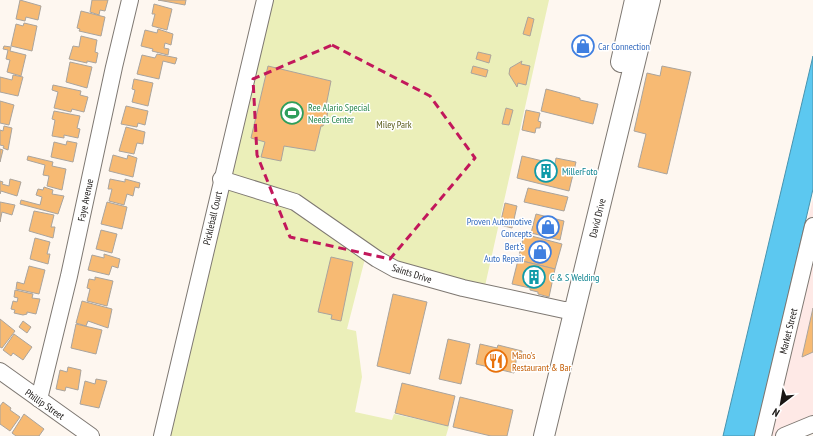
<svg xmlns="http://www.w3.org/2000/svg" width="813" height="436" font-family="'PT Sans Narrow',sans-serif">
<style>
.commercial{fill:#fee9e6}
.green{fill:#ebefb9}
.water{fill:#5cc8f0;stroke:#4893ae}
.building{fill:#f7ba73;stroke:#aaa49d}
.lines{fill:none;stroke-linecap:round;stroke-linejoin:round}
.minor-casing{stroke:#7e7872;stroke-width:18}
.major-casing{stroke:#7e7872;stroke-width:22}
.minor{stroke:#fff;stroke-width:16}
.major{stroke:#fff;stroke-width:20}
.marked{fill:none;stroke:#c2185b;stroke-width:3;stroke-dasharray:8 5;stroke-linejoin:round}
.labels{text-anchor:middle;stroke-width:3;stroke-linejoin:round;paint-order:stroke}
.shop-label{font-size:10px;fill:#366cbe;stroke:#fff;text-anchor:end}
.leisure-label{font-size:10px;fill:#27864d;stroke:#fff;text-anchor:start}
.park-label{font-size:10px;fill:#585a19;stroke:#fff}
.culture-label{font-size:10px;fill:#0d838f;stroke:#fff;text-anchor:start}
.street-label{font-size:10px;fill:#191614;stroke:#fff}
.food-label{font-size:10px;fill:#c56008;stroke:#fff;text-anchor:start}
</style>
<rect width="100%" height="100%" fill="#fef7f0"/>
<path class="commercial" d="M 813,199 L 813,427 L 789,436 L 754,436 Z"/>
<path class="green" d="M 273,0 L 549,0 L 485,286 L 399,265 L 368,247 L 347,329 L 356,331 L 362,377 L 355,412 L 392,420 L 394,414 L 449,426 L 446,436 L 167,436 Z"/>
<path class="water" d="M 813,56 L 813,189 L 755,436 L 723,436 Z"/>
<g class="building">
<path d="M 20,0 L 41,6 L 38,20 L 26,17 L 25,21 L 16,19 Z"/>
<path d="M 92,0 L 108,0 L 105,11 L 100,10 L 99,15 L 90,12 Z"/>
<path d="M 158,0 L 186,0 L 185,5 Z"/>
<path d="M 154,4 L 172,9 L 167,30 L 152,26 L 155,14 L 152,14 Z"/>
<path d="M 81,11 L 105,17 L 101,36 L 79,31 L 80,29 L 77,28 Z"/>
<path d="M 528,17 L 534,19 L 530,36 L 523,34 Z"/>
<path d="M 24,23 L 37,26 L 32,51 L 11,46 L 16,24 L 23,26 Z"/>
<path d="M 158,29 L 173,34 L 171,45 L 165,43 L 164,48 L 169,49 L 168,55 L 152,51 L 153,49 L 141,46 L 145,30 L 157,33 Z"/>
<path d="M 81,36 L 97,40 L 95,52 L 98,53 L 96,63 L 87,61 L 87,63 L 69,59 L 73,46 L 79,47 Z"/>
<path d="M 4,46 L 11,47 L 10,51 L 26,55 L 21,76 L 7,72 L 10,60 L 6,59 L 8,50 L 3,49 Z"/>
<path d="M 478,52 L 491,55 L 489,63 L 476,59 Z"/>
<path d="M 157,54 L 177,58 L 175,64 L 163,61 L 159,79 L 137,74 L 142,55 L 155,58 Z"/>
<path d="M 522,61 L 521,64 L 530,66 L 526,85 L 518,83 L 517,87 L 509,74 L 510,68 Z"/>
<path d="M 70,62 L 92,67 L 87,88 L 66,82 Z"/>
<path d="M 268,66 L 331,81 L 326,106 L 328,107 L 327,117 L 323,126 L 321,126 L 315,151 L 284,146 L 281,161 L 261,157 L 265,142 L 251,138 Z"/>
<path d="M 473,66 L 488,70 L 486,77 L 471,73 Z"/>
<path d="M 662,66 L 691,72 L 667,174 L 638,167 L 646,134 L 634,131 L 647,73 L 660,76 Z"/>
<path d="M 13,75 L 23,77 L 18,96 L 0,92 L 0,77 L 12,80 Z"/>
<path d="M 134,79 L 153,83 L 148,106 L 132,102 L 135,90 L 132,89 Z"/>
<path d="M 53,85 L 81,91 L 80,95 L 88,97 L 84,112 L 72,109 L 71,112 L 54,108 L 58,92 L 52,90 Z"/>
<path d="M 546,89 L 580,98 L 580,100 L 598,104 L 593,124 L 541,111 Z"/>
<path d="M 0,101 L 14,105 L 9,125 L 0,123 Z"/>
<path d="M 126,106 L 148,111 L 145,125 L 138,123 L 137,127 L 121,124 Z"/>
<path d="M 506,108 L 513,110 L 509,125 L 502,124 Z"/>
<path d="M 526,110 L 540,113 L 538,121 L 541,122 L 540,128 L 536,128 L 535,133 L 522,130 Z"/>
<path d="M 54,111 L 80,116 L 77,128 L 80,129 L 78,138 L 64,135 L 64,138 L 52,136 L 55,120 L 52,119 Z"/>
<path d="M 4,126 L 12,128 L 8,150 L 3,148 L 4,146 L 0,145 L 0,130 L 3,131 Z"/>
<path d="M 126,127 L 145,132 L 143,144 L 137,143 L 134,154 L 119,151 Z"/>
<path d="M 67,141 L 77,143 L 73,162 L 51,157 L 54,142 L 66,145 Z"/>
<path d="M 0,149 L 3,150 L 0,162 Z"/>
<path d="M 113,155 L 127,159 L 128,155 L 137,158 L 133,177 L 109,171 Z"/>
<path d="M 28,156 L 53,162 L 52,166 L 66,169 L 62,190 L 47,186 L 49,176 L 43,175 L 45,165 L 27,160 Z"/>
<path d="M 522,156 L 555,164 L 556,158 L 576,162 L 569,191 L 517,178 Z"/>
<path d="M 10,179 L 21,182 L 17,196 L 1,191 L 0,194 L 0,181 L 3,182 L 2,184 L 9,186 Z"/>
<path d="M 110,179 L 125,182 L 125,179 L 140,183 L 139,188 L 135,187 L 133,196 L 127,194 L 124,205 L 109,201 L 112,189 L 108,189 Z"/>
<path d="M 44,187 L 53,190 L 52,194 L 64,196 L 58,214 L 20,204 L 21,200 L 40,205 L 42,197 L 36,195 L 38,189 L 43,190 Z"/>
<path d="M 528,188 L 568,197 L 564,211 L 524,202 Z"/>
<path d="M 0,202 L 15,205 L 12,215 L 2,212 L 0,222 Z"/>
<path d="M 107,202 L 127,207 L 122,229 L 101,224 Z"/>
<path d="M 505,203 L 517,206 L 512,228 L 500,225 Z"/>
<path d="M 34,211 L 54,215 L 51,227 L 55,227 L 53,238 L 29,231 Z"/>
<path d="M 536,214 L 564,221 L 560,240 L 531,233 Z"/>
<path d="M 101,230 L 117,234 L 112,253 L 96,249 Z"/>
<path d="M 524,234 L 562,244 L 555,269 L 518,260 Z"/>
<path d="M 35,238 L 50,242 L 47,254 L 50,254 L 48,264 L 30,259 Z"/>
<path d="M 104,254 L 120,259 L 118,268 L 112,266 L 109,275 L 88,270 L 92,255 L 104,258 Z"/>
<path d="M 331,257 L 353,262 L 341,321 L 331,319 L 332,315 L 318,312 Z"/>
<path d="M 518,260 L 555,269 L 549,297 L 538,294 L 538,292 L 530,290 L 530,288 L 512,284 Z"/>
<path d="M 29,266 L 45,270 L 39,294 L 16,289 L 17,282 L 24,284 Z"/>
<path d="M 95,277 L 113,281 L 107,306 L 87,301 L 90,289 L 87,288 L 89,279 L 95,280 Z"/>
<path d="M 15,290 L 33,294 L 32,298 L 40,299 L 36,314 L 27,312 L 27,314 L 23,315 L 14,313 L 15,310 L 11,309 L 13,301 L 17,302 L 18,298 L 14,297 Z"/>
<path d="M 393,294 L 427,302 L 410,374 L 377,366 Z"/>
<path d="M 82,301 L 112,309 L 108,328 L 88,321 L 86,326 L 76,323 Z"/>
<path d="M 813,308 L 813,352 L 802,357 Z"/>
<path d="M 0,319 L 15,331 L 2,348 L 0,347 Z"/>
<path d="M 23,321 L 31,327 L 27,333 L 19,327 Z"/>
<path d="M 76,324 L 102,330 L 96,354 L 71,348 Z"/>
<path d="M 14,334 L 32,347 L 23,360 L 13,353 L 11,356 L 3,350 Z"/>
<path d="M 448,339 L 470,344 L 461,384 L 439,379 Z"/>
<path d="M 480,344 L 497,348 L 498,345 L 522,351 L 521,357 L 517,356 L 514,373 L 476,364 Z"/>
<path d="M 68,367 L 81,370 L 78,390 L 66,387 L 65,391 L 56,389 L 60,370 L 67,372 Z"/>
<path d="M 96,379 L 107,381 L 99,408 L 80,404 L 85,381 L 95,384 Z"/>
<path d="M 402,383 L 455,396 L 448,426 L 395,413 Z"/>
<path d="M 460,397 L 513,410 L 507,436 L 491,436 L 453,427 Z"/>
<path d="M 3,402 L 11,408 L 10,410 L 20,417 L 10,431 L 0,424 L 0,406 Z"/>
<path d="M 24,414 L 44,429 L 39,436 L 16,436 L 12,433 Z"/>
</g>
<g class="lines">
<g class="minor-casing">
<g id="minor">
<path d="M 221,179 L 295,202 L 377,259 L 395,269 L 463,288 L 564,310 L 575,310"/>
<path d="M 0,371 L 91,436"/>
<path d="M 39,399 L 69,276 L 114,67 L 130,0"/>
<path d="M 162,436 L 265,0"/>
<path d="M 763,436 L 813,226"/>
<path d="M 784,436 L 813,424"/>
</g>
</g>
<g class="major-casing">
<g id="major">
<path d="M 621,62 L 635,0"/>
<path d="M 544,436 L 650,0"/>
</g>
</g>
<use href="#minor" class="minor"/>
<use href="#major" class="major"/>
</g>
<path class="marked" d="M 332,45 L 430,96 L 475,158 L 390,259 L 290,237 L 257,155 L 253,79 Z"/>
<defs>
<g id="shop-ring" transform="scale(1.15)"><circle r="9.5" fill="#fff" stroke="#3f7fe0" stroke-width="1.5"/><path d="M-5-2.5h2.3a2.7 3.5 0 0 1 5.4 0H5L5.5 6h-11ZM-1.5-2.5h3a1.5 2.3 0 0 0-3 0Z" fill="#3f7fe0"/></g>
<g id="stadium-ring" transform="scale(1.15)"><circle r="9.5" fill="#fff" stroke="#2e9e5b" stroke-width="1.5"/><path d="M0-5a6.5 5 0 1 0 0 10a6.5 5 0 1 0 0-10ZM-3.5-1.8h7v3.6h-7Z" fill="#2e9e5b"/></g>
<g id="building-ring" transform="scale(1.15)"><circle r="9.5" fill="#fff" stroke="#0f9aa8" stroke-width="1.5"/><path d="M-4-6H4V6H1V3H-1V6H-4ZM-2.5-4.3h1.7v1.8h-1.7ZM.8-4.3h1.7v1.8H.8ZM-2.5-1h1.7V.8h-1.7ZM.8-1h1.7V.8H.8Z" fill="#0f9aa8"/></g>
<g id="restaurant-ring" transform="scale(1.15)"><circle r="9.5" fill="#fff" stroke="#e8710a" stroke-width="1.5"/><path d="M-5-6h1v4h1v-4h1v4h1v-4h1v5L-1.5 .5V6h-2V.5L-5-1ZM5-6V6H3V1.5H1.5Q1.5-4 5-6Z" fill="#e8710a"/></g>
</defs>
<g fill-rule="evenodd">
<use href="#shop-ring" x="583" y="46"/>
<use href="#stadium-ring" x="292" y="113"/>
<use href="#building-ring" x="546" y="171"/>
<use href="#shop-ring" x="548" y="227"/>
<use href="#shop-ring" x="540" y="252"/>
<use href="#building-ring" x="534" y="277"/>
<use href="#restaurant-ring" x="496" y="361"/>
</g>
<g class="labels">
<g class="shop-label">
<text x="598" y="50" text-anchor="start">Car Connection</text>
<text x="532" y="225">Proven Automotive<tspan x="532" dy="12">Concepts</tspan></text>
<text x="524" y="250">Bert's<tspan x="524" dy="12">Auto Repair</tspan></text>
</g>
<g class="leisure-label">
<text x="308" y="111">Ree Alario Special<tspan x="308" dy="12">Needs Center</tspan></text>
</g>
<g class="park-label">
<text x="394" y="128">Miley Park</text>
</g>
<g class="culture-label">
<text x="562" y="175">MillerFoto</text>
<text x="550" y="281">C &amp; S Welding</text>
</g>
<g class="street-label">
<text transform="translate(85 200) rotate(-78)" y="4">Faye Avenue</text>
<text transform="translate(212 218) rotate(-77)" y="4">Pickleball Court</text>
<text transform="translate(597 218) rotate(-76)" y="4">David Drive</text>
<text transform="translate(412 273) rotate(18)" y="4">Saints Drive</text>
<text transform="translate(788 331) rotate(-76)" y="4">Market Street</text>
<text transform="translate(45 404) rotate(35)" y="4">Phillip Street</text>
</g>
<g class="food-label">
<text x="512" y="359">Mano's<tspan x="512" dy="12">Restaurant &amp; Bar</tspan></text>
</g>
</g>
<g transform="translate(781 404) rotate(211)" stroke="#ffffff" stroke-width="3" paint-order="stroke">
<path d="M0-3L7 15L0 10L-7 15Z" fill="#191614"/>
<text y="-6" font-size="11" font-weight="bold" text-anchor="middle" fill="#191614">N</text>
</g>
</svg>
